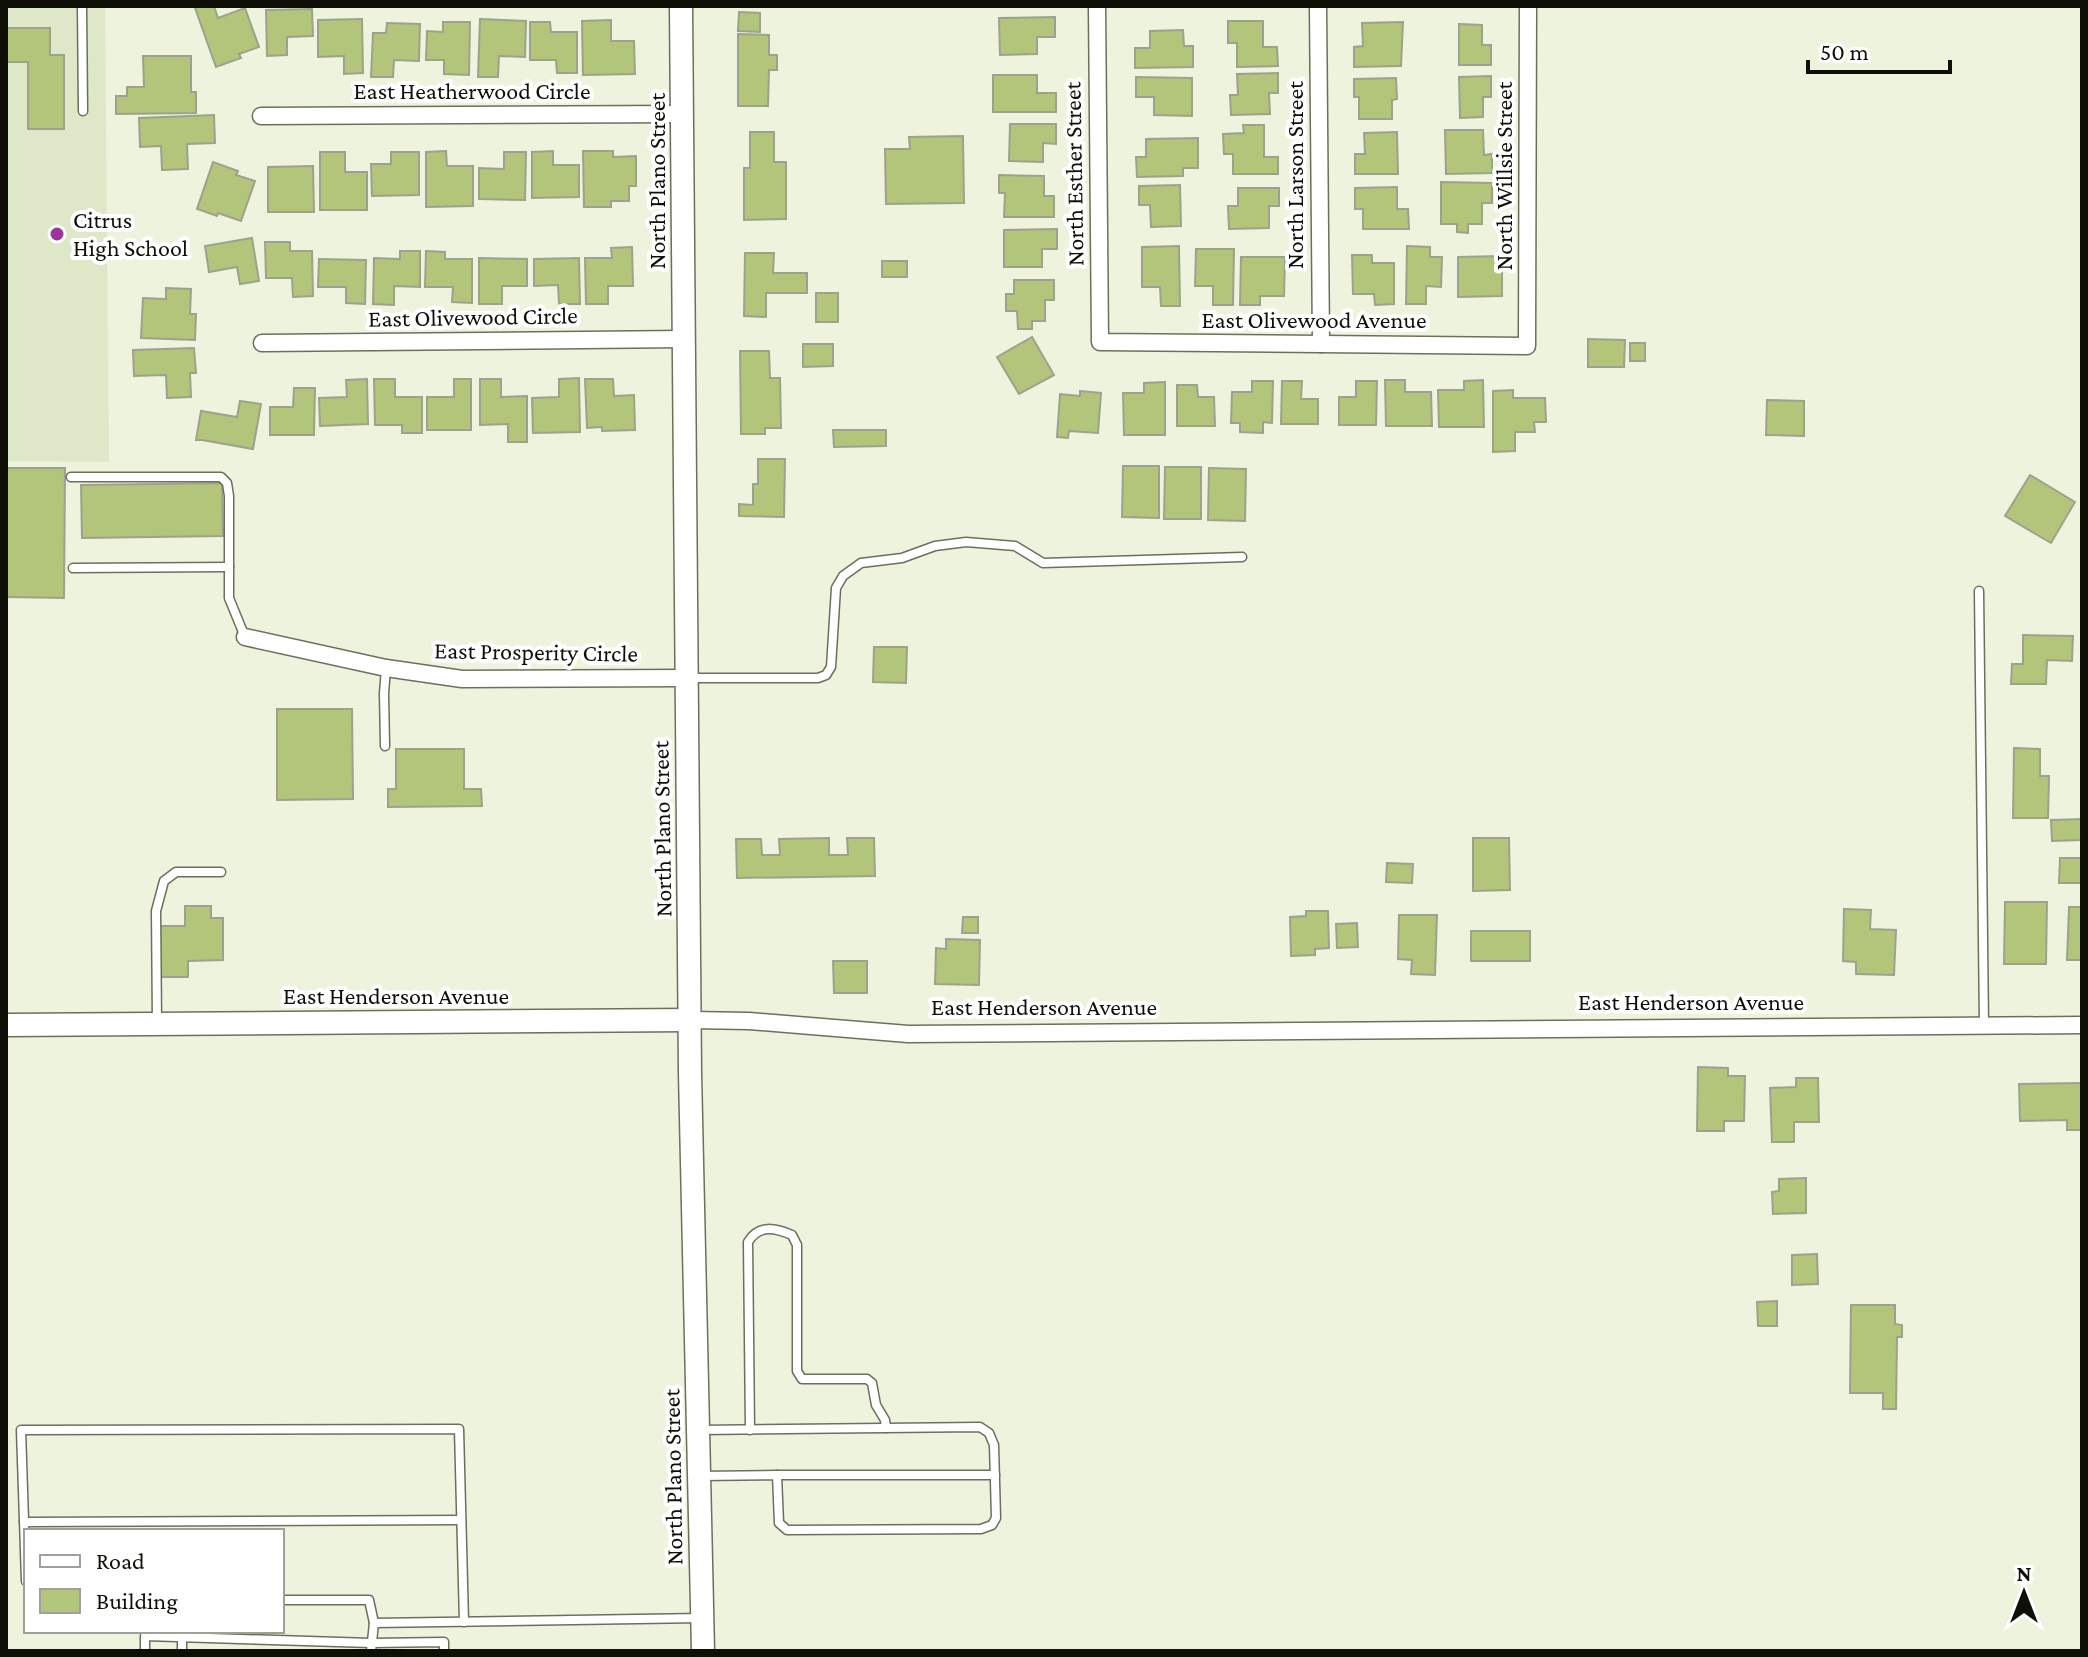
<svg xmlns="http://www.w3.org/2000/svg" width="2088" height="1657" font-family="'Crimson Pro',serif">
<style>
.built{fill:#dfe7c9}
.building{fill:#b3c47b;stroke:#9ca28c;stroke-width:2}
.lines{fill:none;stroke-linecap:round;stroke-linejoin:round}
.lane-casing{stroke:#6b705c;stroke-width:11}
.street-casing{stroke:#6b705c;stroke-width:19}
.secondary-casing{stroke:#6b705c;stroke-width:25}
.lane{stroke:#fff;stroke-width:8}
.street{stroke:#fff;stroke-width:16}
.secondary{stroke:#fff;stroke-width:22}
.poi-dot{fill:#9d3598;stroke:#fff;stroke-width:3}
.labels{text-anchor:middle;stroke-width:8;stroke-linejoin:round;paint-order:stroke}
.street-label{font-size:24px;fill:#0e1008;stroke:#fff}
.poi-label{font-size:24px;fill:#0e1008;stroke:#fff;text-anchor:start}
</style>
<rect width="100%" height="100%" fill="#edf3dc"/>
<path class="built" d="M 6,6 L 105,6 L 109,462 L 6,461 Z"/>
<g class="building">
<path d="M 201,6 L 214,6 L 218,18 L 245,8 L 259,47 L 239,54 L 241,58 L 216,67 L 195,8 Z"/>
<path d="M 312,9 L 313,36 L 287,37 L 287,55 L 267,56 L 266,10 Z"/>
<path d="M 739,12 L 760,13 L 760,32 L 738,31 Z"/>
<path d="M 1055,17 L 1055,37 L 1037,37 L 1037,54 L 1000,55 L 999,18 Z"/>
<path d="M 362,19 L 363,73 L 344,74 L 344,56 L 318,57 L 318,20 Z"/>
<path d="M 480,19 L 526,21 L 525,57 L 499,56 L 498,77 L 478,77 Z"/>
<path d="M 611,20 L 611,41 L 634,41 L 635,74 L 583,75 L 582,21 Z"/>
<path d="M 1228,21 L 1263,21 L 1263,47 L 1277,47 L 1278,66 L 1237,67 L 1237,43 L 1228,43 Z"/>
<path d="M 443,22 L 470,22 L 469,75 L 444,74 L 444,60 L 426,60 L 427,31 L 443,32 Z"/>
<path d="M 530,22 L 550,22 L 551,32 L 577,32 L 577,73 L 557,73 L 556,60 L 530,60 Z"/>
<path d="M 1403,22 L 1401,66 L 1354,67 L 1354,47 L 1363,46 L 1362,23 Z"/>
<path d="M 387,23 L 420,24 L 419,61 L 394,60 L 393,77 L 371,77 L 373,33 L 386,33 Z"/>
<path d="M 1459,24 L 1482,25 L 1482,45 L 1491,45 L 1491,65 L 1459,65 Z"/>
<path d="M 6,28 L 50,28 L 50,55 L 64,55 L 64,129 L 28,129 L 28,62 L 6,62 Z"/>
<path d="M 1183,30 L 1184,46 L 1193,46 L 1193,67 L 1135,68 L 1135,48 L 1150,48 L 1150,31 Z"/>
<path d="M 738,34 L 769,35 L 769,55 L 777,55 L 777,70 L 769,70 L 768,106 L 738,106 Z"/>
<path d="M 143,56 L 191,56 L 191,92 L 196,92 L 196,113 L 116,114 L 116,96 L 127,96 L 127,87 L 144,87 Z"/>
<path d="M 1278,73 L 1278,93 L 1269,93 L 1270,114 L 1231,115 L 1230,95 L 1238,95 L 1237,74 Z"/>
<path d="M 993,75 L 1037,75 L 1037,93 L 1056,93 L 1056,112 L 993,112 Z"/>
<path d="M 1491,76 L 1491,97 L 1483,97 L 1483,117 L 1460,118 L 1459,77 Z"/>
<path d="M 1136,77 L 1192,78 L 1192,116 L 1154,115 L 1154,97 L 1136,97 Z"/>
<path d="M 1396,78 L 1397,99 L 1392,100 L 1392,119 L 1359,119 L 1359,97 L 1354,97 L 1354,79 Z"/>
<path d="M 214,115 L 215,143 L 187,144 L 188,169 L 162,170 L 161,146 L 140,147 L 139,118 Z"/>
<path d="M 1010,124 L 1056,124 L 1056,144 L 1043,143 L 1043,162 L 1009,161 Z"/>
<path d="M 1243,125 L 1264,125 L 1264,157 L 1278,157 L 1278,174 L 1233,174 L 1233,154 L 1224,154 L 1223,134 L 1244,133 Z"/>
<path d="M 1445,130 L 1483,130 L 1484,155 L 1492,154 L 1492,173 L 1446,174 Z"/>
<path d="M 750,132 L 774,132 L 774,162 L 786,162 L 786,219 L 744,220 L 744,168 L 750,168 Z"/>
<path d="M 1397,132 L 1398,174 L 1355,174 L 1355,154 L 1365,154 L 1364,133 Z"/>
<path d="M 963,136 L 964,203 L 886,204 L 885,149 L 910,149 L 909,137 Z"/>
<path d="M 1198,138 L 1198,168 L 1183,168 L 1183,176 L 1137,177 L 1136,157 L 1146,157 L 1146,139 Z"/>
<path d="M 446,151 L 447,166 L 473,166 L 473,206 L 426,207 L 426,152 Z"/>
<path d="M 553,151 L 553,165 L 579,165 L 579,197 L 532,198 L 532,152 Z"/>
<path d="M 583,151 L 613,151 L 613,157 L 636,156 L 636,186 L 629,186 L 629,201 L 611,201 L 611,207 L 584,207 Z"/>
<path d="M 320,152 L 345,152 L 345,172 L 367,172 L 367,210 L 320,210 Z"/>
<path d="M 391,152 L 419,152 L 419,195 L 372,196 L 371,164 L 391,164 Z"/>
<path d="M 504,152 L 526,152 L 525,200 L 479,199 L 479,168 L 504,169 Z"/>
<path d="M 213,162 L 238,171 L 236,175 L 255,181 L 241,221 L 218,213 L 217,216 L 197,209 Z"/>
<path d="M 313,166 L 314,212 L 268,212 L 268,167 Z"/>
<path d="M 999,175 L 1044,176 L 1044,196 L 1054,196 L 1054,217 L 1004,217 L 1005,193 L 999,193 Z"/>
<path d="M 1441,182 L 1492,183 L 1492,203 L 1482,203 L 1482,224 L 1468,224 L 1468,233 L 1457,232 L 1457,224 L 1441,224 Z"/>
<path d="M 1180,185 L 1181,226 L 1151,227 L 1150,205 L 1139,205 L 1139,186 Z"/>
<path d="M 1397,187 L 1397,209 L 1408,209 L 1409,229 L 1363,229 L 1363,209 L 1355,209 L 1355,188 Z"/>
<path d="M 1238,188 L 1279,188 L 1279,206 L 1269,206 L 1269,228 L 1229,229 L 1228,206 L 1238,206 Z"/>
<path d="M 1057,229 L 1057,249 L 1042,249 L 1042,267 L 1004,267 L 1004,230 Z"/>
<path d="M 252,238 L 259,281 L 240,284 L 237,267 L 209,272 L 205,246 Z"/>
<path d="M 265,242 L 290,242 L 290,251 L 312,251 L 313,296 L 293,297 L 292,278 L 266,278 Z"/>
<path d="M 1179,246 L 1180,306 L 1161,306 L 1160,287 L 1142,287 L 1142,247 Z"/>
<path d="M 1407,246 L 1430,247 L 1430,257 L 1442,257 L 1441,287 L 1426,286 L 1426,304 L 1406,304 Z"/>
<path d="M 632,247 L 633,286 L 608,286 L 608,304 L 586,304 L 585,258 L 612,258 L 611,248 Z"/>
<path d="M 1196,249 L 1234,249 L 1233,305 L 1213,305 L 1213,286 L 1195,286 Z"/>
<path d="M 400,251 L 420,251 L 420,287 L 394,286 L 394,305 L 373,304 L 374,258 L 400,259 Z"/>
<path d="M 426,251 L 445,252 L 445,259 L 472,259 L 472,303 L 452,302 L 453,287 L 425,287 Z"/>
<path d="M 745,253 L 774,253 L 773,273 L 807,273 L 807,293 L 766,293 L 766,317 L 744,316 Z"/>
<path d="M 1352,255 L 1372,255 L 1372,263 L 1394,263 L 1394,304 L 1375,305 L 1374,294 L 1353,294 Z"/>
<path d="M 1502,256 L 1502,296 L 1458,297 L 1458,257 Z"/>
<path d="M 1241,257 L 1285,257 L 1284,296 L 1260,296 L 1260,305 L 1240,305 Z"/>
<path d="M 479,258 L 527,259 L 527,286 L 502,286 L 502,304 L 479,304 Z"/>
<path d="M 579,258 L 580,304 L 559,304 L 558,285 L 534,286 L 534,259 Z"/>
<path d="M 319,259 L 366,260 L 365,304 L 346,303 L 346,287 L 318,287 Z"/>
<rect x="882" y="261" width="25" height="16"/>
<path d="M 1014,280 L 1054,280 L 1054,300 L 1045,300 L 1045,321 L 1032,321 L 1032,329 L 1018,329 L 1017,311 L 1006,311 L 1006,294 L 1014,294 Z"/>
<path d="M 166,288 L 191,289 L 190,314 L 196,314 L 195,340 L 141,338 L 143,298 L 166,299 Z"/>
<rect x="816" y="293" width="22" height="29"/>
<path d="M 1032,337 L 1054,375 L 1019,394 L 997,357 Z"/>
<path d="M 1588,339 L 1625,340 L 1624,367 L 1588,367 Z"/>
<rect x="1630" y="343" width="15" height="18"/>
<path d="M 803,344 L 833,344 L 833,366 L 803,367 Z"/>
<path d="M 194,348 L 196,373 L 190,373 L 191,397 L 167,398 L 166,375 L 134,376 L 133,350 Z"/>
<path d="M 740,351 L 769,351 L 770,378 L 780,378 L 781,428 L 765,428 L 765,434 L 741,434 Z"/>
<path d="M 579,378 L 580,432 L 533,433 L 532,398 L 559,397 L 559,379 Z"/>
<path d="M 367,379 L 368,424 L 320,426 L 319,398 L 347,397 L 346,380 Z"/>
<path d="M 374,379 L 395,379 L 395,397 L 422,397 L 422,433 L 402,433 L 402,425 L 375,425 Z"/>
<path d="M 454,379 L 471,379 L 471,430 L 427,430 L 427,397 L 454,397 Z"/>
<path d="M 480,379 L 501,379 L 501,397 L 527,396 L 527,442 L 508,442 L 508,424 L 480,425 Z"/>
<path d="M 585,379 L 613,379 L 614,396 L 634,395 L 635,430 L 602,431 L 602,427 L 587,428 Z"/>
<path d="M 1385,380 L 1405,380 L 1405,392 L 1431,392 L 1432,426 L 1386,426 Z"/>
<path d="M 1483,380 L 1484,427 L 1439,427 L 1438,390 L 1464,390 L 1464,381 Z"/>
<path d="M 1252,381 L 1273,381 L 1272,423 L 1263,422 L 1263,433 L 1240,432 L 1240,423 L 1231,423 L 1232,392 L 1252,392 Z"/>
<path d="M 1282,381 L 1302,381 L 1301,399 L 1318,399 L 1318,424 L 1281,424 Z"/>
<path d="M 1356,381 L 1377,381 L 1376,425 L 1339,425 L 1339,397 L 1356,397 Z"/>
<path d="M 1165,382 L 1165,435 L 1124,435 L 1123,393 L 1144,393 L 1144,383 Z"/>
<path d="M 1177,385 L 1197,385 L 1198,397 L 1214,397 L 1215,426 L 1177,426 Z"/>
<path d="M 294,388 L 315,388 L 314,435 L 270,435 L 270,407 L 293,407 Z"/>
<path d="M 1513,390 L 1513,398 L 1545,398 L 1546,422 L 1534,422 L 1535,432 L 1515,432 L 1515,451 L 1493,452 L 1493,391 Z"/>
<path d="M 1080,391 L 1101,393 L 1098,433 L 1069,431 L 1068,438 L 1057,437 L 1060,394 L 1080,396 Z"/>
<path d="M 1767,400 L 1804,401 L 1804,436 L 1766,435 Z"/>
<path d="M 240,401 L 261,404 L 253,449 L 202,440 L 196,440 L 201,411 L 237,417 Z"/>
<path d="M 833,430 L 886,430 L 886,446 L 834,447 Z"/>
<path d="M 758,459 L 785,459 L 784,517 L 739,516 L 739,504 L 753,505 L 753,484 L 758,484 Z"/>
<path d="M 1123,466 L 1159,466 L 1159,518 L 1122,517 Z"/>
<path d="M 1165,467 L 1201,467 L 1201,519 L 1164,519 Z"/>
<path d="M 6,468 L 65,468 L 64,598 L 6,597 Z"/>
<path d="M 1209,468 L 1246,469 L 1245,521 L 1208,520 Z"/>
<path d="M 2030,475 L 2075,502 L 2051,543 L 2005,516 Z"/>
<path d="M 222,483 L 223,536 L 82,538 L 81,485 Z"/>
<path d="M 2023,635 L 2073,636 L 2072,661 L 2047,660 L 2046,684 L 2011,684 L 2012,664 L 2023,664 Z"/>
<path d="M 874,647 L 907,647 L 906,683 L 873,682 Z"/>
<path d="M 277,709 L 352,709 L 353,799 L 277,800 Z"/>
<path d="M 2014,748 L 2040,749 L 2040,776 L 2049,776 L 2048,818 L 2013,818 Z"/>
<path d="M 396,749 L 464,749 L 464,789 L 481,789 L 482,806 L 388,807 L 388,789 L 396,789 Z"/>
<path d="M 2082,819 L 2082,840 L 2052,841 L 2051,820 Z"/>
<path d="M 829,838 L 829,855 L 848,855 L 847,838 L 874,838 L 875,876 L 737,878 L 736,839 L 761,839 L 762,855 L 780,855 L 779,839 Z"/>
<path d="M 1473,838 L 1509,838 L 1510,890 L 1473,891 Z"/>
<path d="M 2060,858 L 2082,858 L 2082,883 L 2059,883 Z"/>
<path d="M 1387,863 L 1413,864 L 1412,883 L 1386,882 Z"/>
<path d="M 2005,902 L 2047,902 L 2046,964 L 2004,964 Z"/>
<path d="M 185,906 L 211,906 L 211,918 L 223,918 L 223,960 L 188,961 L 188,977 L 161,977 L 160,926 L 185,926 Z"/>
<path d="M 2069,907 L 2082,907 L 2082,960 L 2067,960 Z"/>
<path d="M 1844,909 L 1871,910 L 1870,929 L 1896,930 L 1894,975 L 1856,974 L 1856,962 L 1843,961 Z"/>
<path d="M 1306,911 L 1328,911 L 1329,948 L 1315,949 L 1315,955 L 1291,956 L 1290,917 L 1306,916 Z"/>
<path d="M 1399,915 L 1437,915 L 1435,975 L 1411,974 L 1412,960 L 1398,959 Z"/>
<path d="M 963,917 L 978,917 L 978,933 L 962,933 Z"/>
<path d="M 1357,923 L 1358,947 L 1337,948 L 1336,924 Z"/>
<rect x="1471" y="931" width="59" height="30"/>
<path d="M 946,939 L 980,940 L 979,985 L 935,984 L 936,948 L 946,949 Z"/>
<path d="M 833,961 L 867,961 L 867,993 L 834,993 Z"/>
<path d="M 1698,1067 L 1728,1068 L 1728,1076 L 1745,1076 L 1744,1121 L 1724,1121 L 1724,1131 L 1697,1131 Z"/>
<path d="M 1796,1078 L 1818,1078 L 1819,1122 L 1794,1122 L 1794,1142 L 1772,1142 L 1770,1088 L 1796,1087 Z"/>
<path d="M 2082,1083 L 2082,1130 L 2067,1130 L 2067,1120 L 2020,1121 L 2019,1084 Z"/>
<path d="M 1806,1178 L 1806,1213 L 1773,1214 L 1772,1192 L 1779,1191 L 1779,1179 Z"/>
<path d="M 1817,1254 L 1818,1284 L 1792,1285 L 1792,1255 Z"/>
<path d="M 1777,1301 L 1777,1326 L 1758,1326 L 1757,1302 Z"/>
<path d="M 1851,1305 L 1895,1305 L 1895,1324 L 1902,1325 L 1902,1337 L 1897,1337 L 1896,1409 L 1883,1409 L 1883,1393 L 1850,1393 Z"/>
</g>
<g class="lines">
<g class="lane-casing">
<g id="lane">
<path d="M 82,6 L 83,111"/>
<path d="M 71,477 L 221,477 L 227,483 L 229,496 L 229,598 L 245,637"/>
<path d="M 73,568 L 229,567"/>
<path d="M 1979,591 L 1984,1025"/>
<path d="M 687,678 L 818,678 L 826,675 L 831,667 L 836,588 L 843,576 L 861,563 L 902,558 L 935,546 L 966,542 L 1015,546 L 1043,563 L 1242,557"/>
<path d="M 385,746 L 384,693 L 386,669"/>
<path d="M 157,1023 L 156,911 L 164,881 L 176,872 L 221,872"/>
<path d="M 750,1430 L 748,1242 C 759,1224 775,1228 792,1235 L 797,1245 L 797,1371 L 802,1379 L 867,1379 L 872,1383 L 876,1405 L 885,1420 L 886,1428"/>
<path d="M 777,1475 L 995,1475"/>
<path d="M 700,1476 L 777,1475 L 779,1523 L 787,1530 L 981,1529 L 992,1525 L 996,1518 L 994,1445 L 989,1433 L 980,1427 L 701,1430"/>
<path d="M 24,1522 L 461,1520"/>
<path d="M 26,1581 L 21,1430 L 459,1429 L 464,1622"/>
<path d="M 282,1600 L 369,1600 L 374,1623 L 702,1618"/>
<path d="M 182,1637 L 182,1651"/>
<path d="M 145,1651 L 145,1636 L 371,1643 L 444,1642 L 444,1651"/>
<path d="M 371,1651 L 374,1623"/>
</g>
</g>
<g class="street-casing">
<g id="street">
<path d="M 1097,6 L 1100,342 L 1527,346 L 1528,6"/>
<path d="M 1318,6 L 1321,344"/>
<path d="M 261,116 L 683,114"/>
<path d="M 262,343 L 684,339"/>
<path d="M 245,637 L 386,668 L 462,679 L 686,678"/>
<path d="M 691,1020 L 749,1021 L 908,1034 L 2082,1025"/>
</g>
</g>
<g class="secondary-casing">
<g id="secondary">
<path d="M 681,6 L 690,1073 L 703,1651"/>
<path d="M 6,1025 L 691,1020"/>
</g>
</g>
<use href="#lane" class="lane"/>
<use href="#street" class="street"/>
<use href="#secondary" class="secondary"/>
</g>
<circle class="poi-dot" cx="57" cy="234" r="8"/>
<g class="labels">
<g class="street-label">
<text x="472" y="99">East Heatherwood Circle</text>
<text transform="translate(1074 174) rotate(-91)" y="8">North Esther Street</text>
<text transform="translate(1295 175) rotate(-90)" y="8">North Larson Street</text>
<text transform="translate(1504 176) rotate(-90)" y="8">North Willsie Street</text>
<text transform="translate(657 181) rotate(-90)" y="8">North Plano Street</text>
<text transform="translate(473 317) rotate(-1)" y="8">East Olivewood Circle</text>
<text x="1314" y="328">East Olivewood Avenue</text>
<text transform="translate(536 652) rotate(1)" y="8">East Prosperity Circle</text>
<text transform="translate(662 829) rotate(-91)" y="8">North Plano Street</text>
<text x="396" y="1004">East Henderson Avenue</text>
<text x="1691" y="1010">East Henderson Avenue</text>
<text x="1044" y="1015">East Henderson Avenue</text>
<text transform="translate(673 1477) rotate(-91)" y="8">North Plano Street</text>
</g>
<g class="poi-label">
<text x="73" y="228">Citrus<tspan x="73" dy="28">High School</tspan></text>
</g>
</g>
<rect width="2088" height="1657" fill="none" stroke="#0e1008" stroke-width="16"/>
<rect x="24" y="1529" width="260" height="104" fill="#ffffff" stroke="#9f9f9c" stroke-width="2"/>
<rect x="40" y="1555" width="40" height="12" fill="#ffffff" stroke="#9f9f9c" stroke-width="2"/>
<text x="96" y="1569" font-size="24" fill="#0e1008">Road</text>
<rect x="40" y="1589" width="40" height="24" fill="#b3c47b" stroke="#9f9f9c" stroke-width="2"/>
<text x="96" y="1609" font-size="24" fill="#0e1008">Building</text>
<g transform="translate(2024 1593)" stroke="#ffffff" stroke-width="6" paint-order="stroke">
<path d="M0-6L14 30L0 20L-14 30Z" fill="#0e1008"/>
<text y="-12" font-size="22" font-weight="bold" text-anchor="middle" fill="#0e1008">N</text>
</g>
<path d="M1808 60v12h142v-12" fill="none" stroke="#0e1008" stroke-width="4"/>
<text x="1820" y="60" font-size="24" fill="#0e1008" stroke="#ffffff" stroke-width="6" paint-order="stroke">50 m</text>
</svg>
